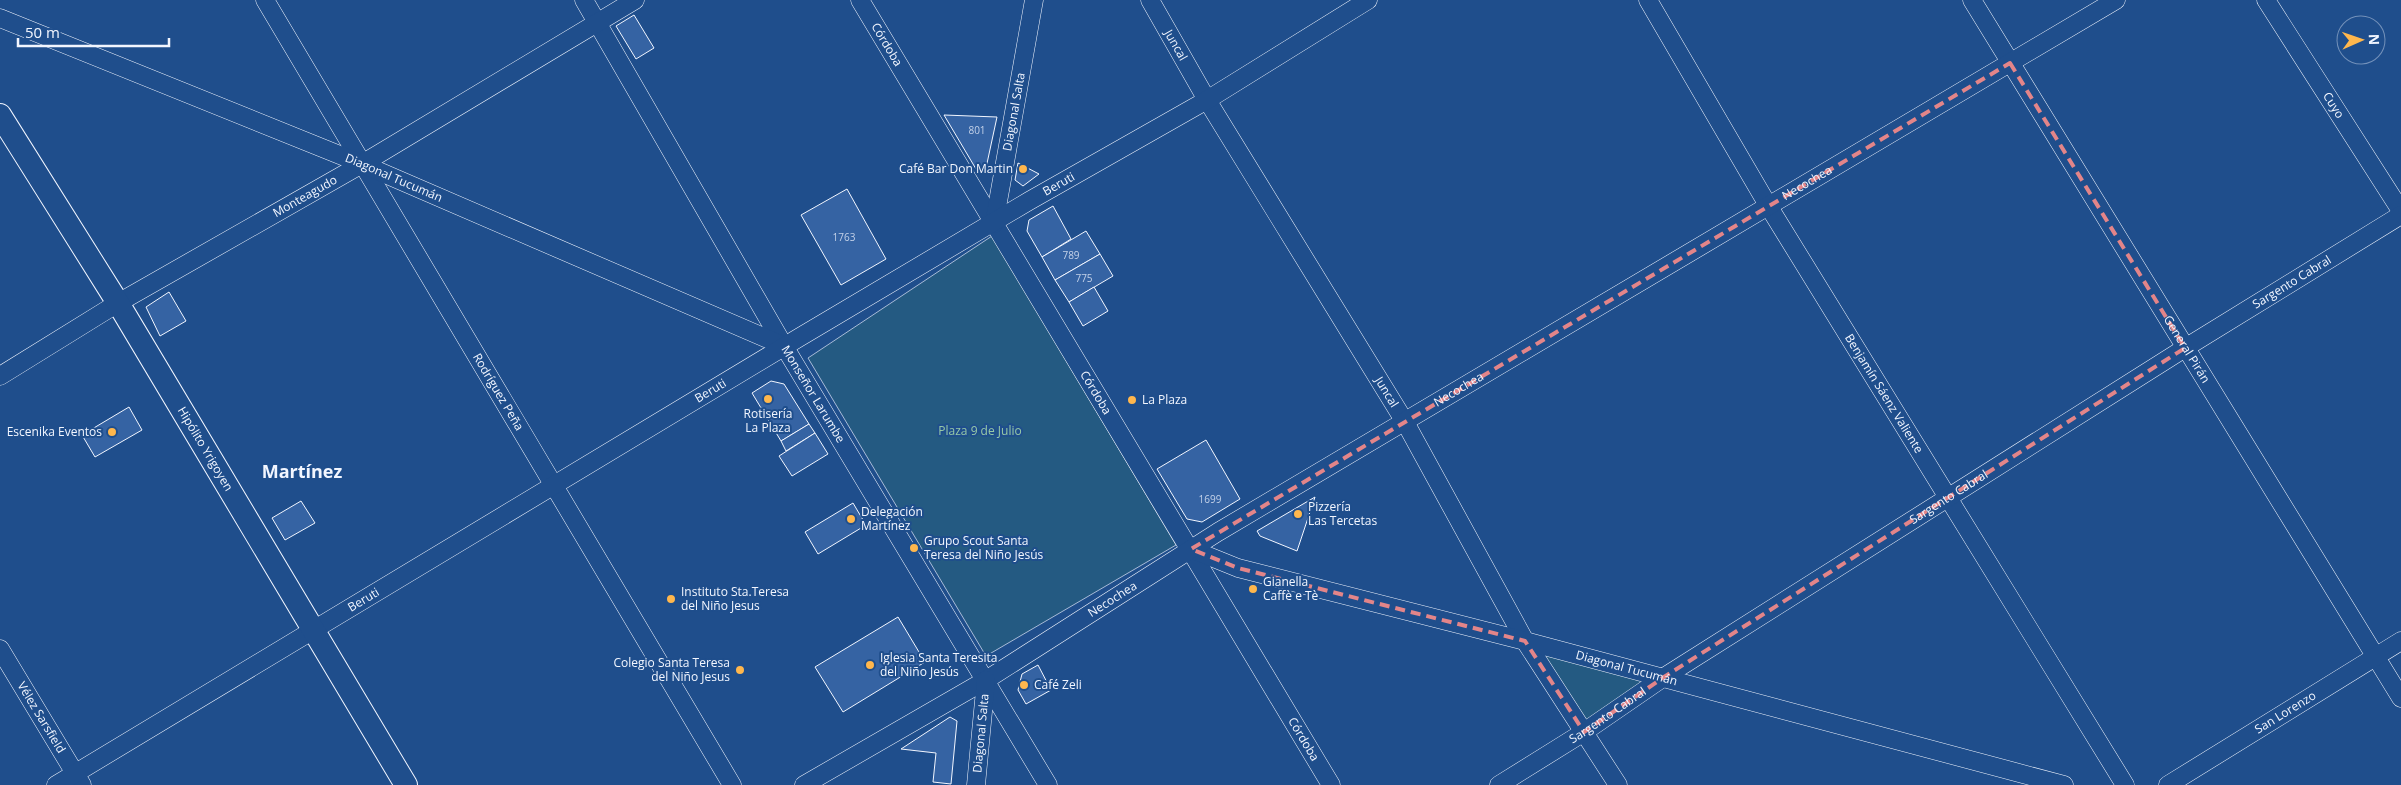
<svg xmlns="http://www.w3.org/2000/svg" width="2401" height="785" font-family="'Open Sans',sans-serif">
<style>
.park{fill:#245a82;stroke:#a8bbd7}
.building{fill:#3563a3;stroke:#f2f6ff}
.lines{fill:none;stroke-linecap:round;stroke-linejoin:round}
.minor-casing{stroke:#f2f6ff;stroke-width:19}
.tertiary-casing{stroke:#f2f6ff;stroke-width:24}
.minor{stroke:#1f4e8c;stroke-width:18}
.tertiary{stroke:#1f4e8c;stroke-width:22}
.marked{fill:none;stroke:#e38589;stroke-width:4;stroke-dasharray:10 6;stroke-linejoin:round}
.poi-dot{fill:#ffb74d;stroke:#1f4e8c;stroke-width:2}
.labels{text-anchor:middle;stroke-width:4;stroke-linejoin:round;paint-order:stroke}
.number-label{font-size:10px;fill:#c3d1e8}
.street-label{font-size:12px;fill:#f2f6ff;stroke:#1f4e8c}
.poi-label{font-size:12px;fill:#f2f6ff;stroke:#1f4e8c;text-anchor:start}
.park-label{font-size:12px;fill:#97c8a6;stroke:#1f4e8c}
.district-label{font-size:18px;font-weight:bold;fill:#f2f6ff;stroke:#1f4e8c}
</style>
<rect width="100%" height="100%" fill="#1f4e8c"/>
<g class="park">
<path d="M 992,236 L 1176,545 L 986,656 L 808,358 Z"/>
<path d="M 1525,641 L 1664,677 L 1584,732 Z"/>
</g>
<g class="building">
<path d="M 634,15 L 654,48 L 636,59 L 616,26 Z"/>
<path d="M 944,115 L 997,117 L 986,168 L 976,169 Z"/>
<path d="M 1018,163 L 1039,174 L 1023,186 L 1015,180 Z"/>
<path d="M 847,189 L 886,259 L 841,285 L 801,215 Z"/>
<path d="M 1053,206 L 1071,239 L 1042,257 L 1027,231 L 1029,220 Z"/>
<path d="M 1086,231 L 1100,254 L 1055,280 L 1042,257 Z"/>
<path d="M 1100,254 L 1113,276 L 1069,302 L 1055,280 Z"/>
<path d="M 1094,287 L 1108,311 L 1083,326 L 1069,302 Z"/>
<path d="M 169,292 L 186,321 L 160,336 L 146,307 Z"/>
<path d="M 771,381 L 784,384 L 809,424 L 781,441 L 752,393 Z"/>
<path d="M 129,407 L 142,430 L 95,457 L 82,435 Z"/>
<path d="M 809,424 L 815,433 L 786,451 L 781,441 Z"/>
<path d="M 815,433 L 828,454 L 792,476 L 779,456 Z"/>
<path d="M 1206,440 L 1240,499 L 1202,522 L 1187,519 L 1157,469 Z"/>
<path d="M 1315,497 L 1297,551 L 1260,536 L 1257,531 Z"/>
<path d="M 301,501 L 315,523 L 285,540 L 272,518 Z"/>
<path d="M 853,503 L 866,525 L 818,554 L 805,532 Z"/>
<path d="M 898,617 L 925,662 L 843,712 L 815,667 Z"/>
<path d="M 1038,665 L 1051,690 L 1026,704 L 1018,690 L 1022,674 Z"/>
<path d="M 950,717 L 957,721 L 951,784 L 933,782 L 936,753 L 901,749 Z"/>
</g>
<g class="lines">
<g class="minor-casing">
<g id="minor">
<path id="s1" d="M 265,0 L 732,785"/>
<path id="s2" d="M 584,0 L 784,346 L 1048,785"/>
<path id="s3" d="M 860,0 L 1331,785"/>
<path id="s4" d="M 1150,0 L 1207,100 L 1405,422 L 1525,641 L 1618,785"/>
<path id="s5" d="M 1648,0 L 1769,207 L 2125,785"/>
<path id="s6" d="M 1972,0 L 2401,698"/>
<path id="s7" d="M 2266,0 L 2401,211"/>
<path id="s8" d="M 0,18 L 362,164 L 784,346"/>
<path id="s9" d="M 994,224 L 1034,0"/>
<path id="s10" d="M 0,376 L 118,303 L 362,164 L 635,0"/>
<path id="s11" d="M 1191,549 L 1238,568 L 1525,641 L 2064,785"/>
<path id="s12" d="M 0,649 L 82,785"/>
<path id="s13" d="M 56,785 L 800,337 L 1029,201 L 1207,100 L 1368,0"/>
<path id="s14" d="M 804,785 L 986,680 L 1218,532 L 2116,0"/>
<path id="s15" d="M 976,785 L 986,680"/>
<path id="s16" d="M 1499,785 L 1584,732 L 1664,677 L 2185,348 L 2401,215"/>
<path id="s17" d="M 2168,785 L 2401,641"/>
</g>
</g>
<g class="tertiary-casing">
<g id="tertiary">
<path id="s18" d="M 0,115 L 118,303 L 406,785"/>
</g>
</g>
<use href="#minor" class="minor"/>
<use href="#tertiary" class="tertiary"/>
</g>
<path class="marked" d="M 2010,63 L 2185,348 L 1664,677 L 1584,732 L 1525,641 L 1238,568 L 1191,549 Z"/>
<g class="poi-dot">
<circle cx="1023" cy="169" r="5"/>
<circle cx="768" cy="399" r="5"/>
<circle cx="1132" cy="400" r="5"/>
<circle cx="112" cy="432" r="5"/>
<circle cx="1298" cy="514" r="5"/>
<circle cx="851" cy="519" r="5"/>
<circle cx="914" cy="548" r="5"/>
<circle cx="1253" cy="589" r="5"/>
<circle cx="671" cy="599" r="5"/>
<circle cx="870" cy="665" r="5"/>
<circle cx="740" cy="670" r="5"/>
<circle cx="1024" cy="685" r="5"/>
</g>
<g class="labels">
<g class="number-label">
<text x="977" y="134">801</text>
<text x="844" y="241">1763</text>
<text x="1071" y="259">789</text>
<text x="1084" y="282">775</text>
<text x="1210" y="503">1699</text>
</g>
<g class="street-label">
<text dy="4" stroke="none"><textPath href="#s3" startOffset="52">Córdoba</textPath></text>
<text dy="4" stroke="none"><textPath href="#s4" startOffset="52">Juncal</textPath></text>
<text dy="4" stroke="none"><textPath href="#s7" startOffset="125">Cuyo</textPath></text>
<text dy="4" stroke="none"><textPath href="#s9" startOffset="114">Diagonal Salta</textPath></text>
<text dy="4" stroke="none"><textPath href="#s8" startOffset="425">Diagonal Tucumán</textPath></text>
<text dy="4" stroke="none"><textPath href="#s13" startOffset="1169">Beruti</textPath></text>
<text dy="4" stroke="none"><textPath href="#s14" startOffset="1170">Necochea</textPath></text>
<text dy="4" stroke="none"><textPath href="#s10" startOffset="354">Monteagudo</textPath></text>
<text dy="4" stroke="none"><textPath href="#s16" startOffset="939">Sargento Cabral</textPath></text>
<text dy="4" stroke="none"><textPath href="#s6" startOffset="410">General Pirán</textPath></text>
<text dy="4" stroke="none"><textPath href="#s14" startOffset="765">Necochea</textPath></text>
<text dy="4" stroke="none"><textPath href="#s13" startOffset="764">Beruti</textPath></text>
<text dy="4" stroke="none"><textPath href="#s4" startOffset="458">Juncal</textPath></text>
<text dy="4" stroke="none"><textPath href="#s1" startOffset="456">Rodríguez Peña</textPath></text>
<text dy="4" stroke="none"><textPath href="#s3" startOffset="458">Córdoba</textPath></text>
<text dy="4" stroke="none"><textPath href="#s2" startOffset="456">Monseñor Larumbe</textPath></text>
<text dy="4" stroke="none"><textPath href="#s5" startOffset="459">Benjamín Sáenz Valiente</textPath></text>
<text dy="4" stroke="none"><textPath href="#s18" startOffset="392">Hipólito Yrigoyen</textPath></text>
<text dy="4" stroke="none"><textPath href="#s16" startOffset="534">Sargento Cabral</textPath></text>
<text dy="4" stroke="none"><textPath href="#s13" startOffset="359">Beruti</textPath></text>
<text dy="4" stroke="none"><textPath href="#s14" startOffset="360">Necochea</textPath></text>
<text dy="4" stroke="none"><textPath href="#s11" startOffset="452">Diagonal Tucumán</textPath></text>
<text dy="4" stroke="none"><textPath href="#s17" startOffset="138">San Lorenzo</textPath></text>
<text dy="4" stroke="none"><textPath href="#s16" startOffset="129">Sargento Cabral</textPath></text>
<text dy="4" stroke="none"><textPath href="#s12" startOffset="80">Vélez Sarsfield</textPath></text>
<text dy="4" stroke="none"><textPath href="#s15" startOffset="52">Diagonal Salta</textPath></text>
<text dy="4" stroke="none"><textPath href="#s3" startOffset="862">Córdoba</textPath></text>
</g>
<g class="poi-label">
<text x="1013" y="173" text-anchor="end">Café Bar Don Martin</text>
<text x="1142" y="404">La Plaza</text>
<text x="768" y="418" text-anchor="middle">Rotisería<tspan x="768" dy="14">La Plaza</tspan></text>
<text x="102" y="436" text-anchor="end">Escenika Eventos</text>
<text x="1308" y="511">Pizzería<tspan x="1308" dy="14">Las Tercetas</tspan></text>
<text x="861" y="516">Delegación<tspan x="861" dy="14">Martínez</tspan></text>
<text x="924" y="545">Grupo Scout Santa<tspan x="924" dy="14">Teresa del Niño Jesús</tspan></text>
<text x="1263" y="586">Gianella<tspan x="1263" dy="14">Caffè e Tè</tspan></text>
<text x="681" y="596">Instituto Sta.Teresa<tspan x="681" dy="14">del Niño Jesus</tspan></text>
<text x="880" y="662">Iglesia Santa Teresita<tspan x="880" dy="14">del Niño Jesús</tspan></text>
<text x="730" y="667" text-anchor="end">Colegio Santa Teresa<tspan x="730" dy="14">del Niño Jesus</tspan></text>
<text x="1034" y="689">Café Zeli</text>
</g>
<g class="park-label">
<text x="980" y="435">Plaza 9 de Julio</text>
</g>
<g class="district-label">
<text x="302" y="478">Martínez</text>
</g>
</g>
<g transform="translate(2361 40) rotate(88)"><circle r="24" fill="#1f4e8c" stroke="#7391ba"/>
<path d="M0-4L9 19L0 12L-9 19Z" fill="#ffb74d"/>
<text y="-8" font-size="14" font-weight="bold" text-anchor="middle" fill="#f2f6ff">N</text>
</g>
<path d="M18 38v8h151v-8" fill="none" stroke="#f2f6ff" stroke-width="2.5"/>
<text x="25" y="38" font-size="15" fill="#f2f6ff" stroke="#1f4e8c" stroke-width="4" paint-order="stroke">50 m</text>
</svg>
